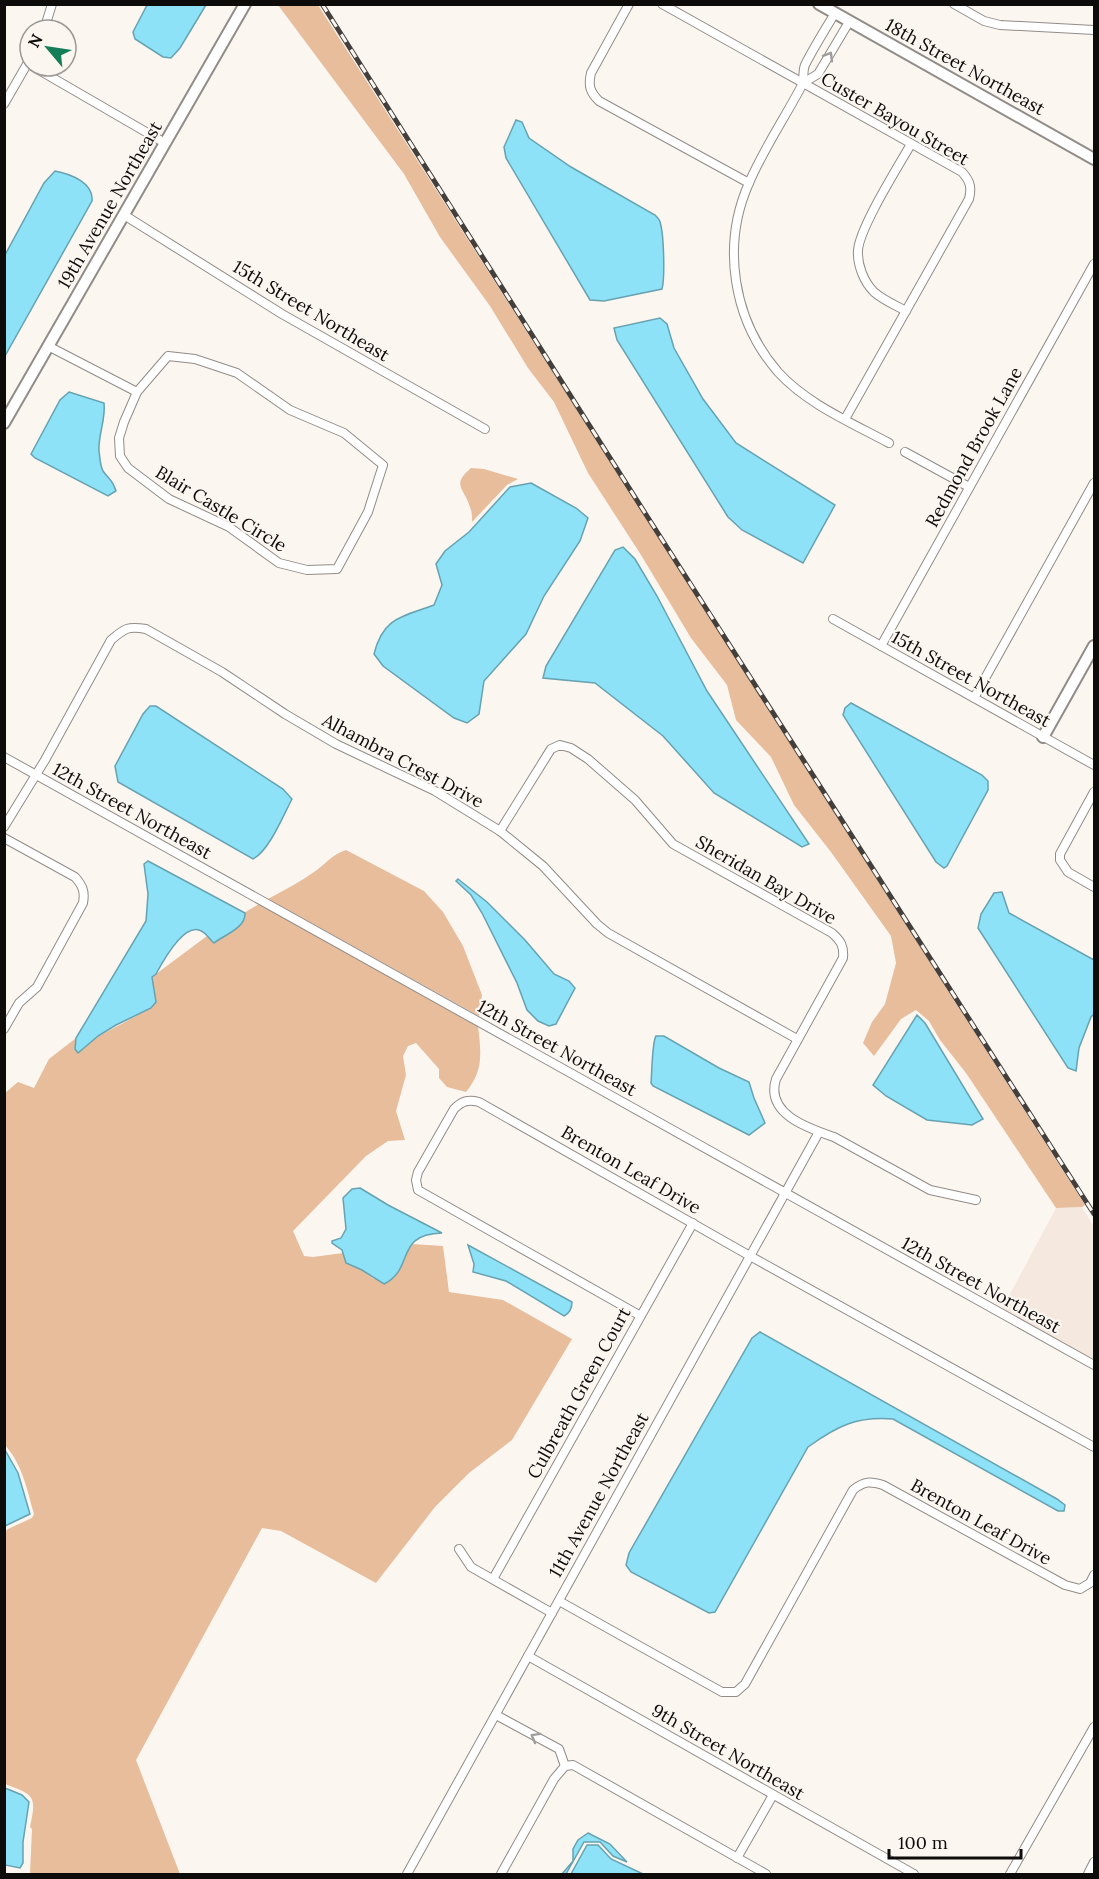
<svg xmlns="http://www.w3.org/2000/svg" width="1099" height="1879" font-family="Lora,serif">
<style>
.built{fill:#f5e9df}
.green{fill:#e7bd9b}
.water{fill:#8de2f7;stroke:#67a2b0;stroke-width:1.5}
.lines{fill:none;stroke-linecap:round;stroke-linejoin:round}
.street-casing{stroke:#928c88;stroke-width:10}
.secondary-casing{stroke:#928c88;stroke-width:14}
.street{stroke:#fff;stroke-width:8}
.secondary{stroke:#fff;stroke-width:10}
.rail-casing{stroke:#423f3c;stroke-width:5}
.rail{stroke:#fcf6f1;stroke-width:3;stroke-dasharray:9;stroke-linecap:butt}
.oneway{stroke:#9f9e9d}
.labels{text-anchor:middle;stroke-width:4.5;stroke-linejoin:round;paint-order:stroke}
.street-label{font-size:18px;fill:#0e0c0a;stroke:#fcf6f1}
</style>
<rect width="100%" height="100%" fill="#fcf6f1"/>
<path class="built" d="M 1082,1207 L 1094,1227 L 1094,1360 L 1002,1309 L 1056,1208 Z"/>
<g class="green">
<path d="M 278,5 L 318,5 L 1085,1205 L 1082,1207 L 1056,1208 L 966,1073 L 940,1040 L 929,1021 L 916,1010 L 901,1019 L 874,1056 L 863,1043 L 872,1022 L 885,1004 L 896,963 L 891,936 L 831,852 L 794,805 L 771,757 L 736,720 L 727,685 L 691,638 L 641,555 L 588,473 L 554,402 L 528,368 L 490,306 L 440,237 L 404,174 Z"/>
<path d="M 471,468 L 484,469 L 518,479 L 507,485 L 472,522 C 472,517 472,511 470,507 C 464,488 451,485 471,468 Z"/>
<path d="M 346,850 L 424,891 L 443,912 L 463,946 L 482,995 L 479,1016 L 268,899 C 284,890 300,882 314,872 C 329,862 328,857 346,850 Z"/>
<path d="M 259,904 L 478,1026 C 481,1052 484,1070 466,1092 L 447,1087 L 439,1078 L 439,1069 L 416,1043 L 408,1046 L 403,1056 L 406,1075 L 396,1111 L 405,1140 L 388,1141 L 366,1156 L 293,1231 L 304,1256 L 313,1257 L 343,1253 L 346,1263 L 362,1270 L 374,1279 L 401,1266 L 402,1261 L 412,1244 L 443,1246 L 449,1292 L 503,1300 L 572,1339 L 512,1440 L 469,1473 L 435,1507 L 376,1583 L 281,1531 L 262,1528 L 136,1760 L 180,1874 L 30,1874 L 32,1829 L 30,1827 C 37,1795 34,1795 5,1784 L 4,1532 L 8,1529 L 32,1518 L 34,1514 C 27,1489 22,1464 5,1445 L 5,1093 L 18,1082 L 34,1088 L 49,1059 L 76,1038 L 75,1049 L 151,1008 L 156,1002 L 152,977 L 207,936 L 214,943 C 225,934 237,930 245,918 L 244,913 Z"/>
</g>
<g class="water">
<path d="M 147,5 L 147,4 L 206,5 L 180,48 L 171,58 L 163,57 L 135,39 L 133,32 Z"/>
<path d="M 516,120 L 522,122 L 529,138 L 571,167 L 655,215 C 657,217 660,220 660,222 C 664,234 665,278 662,289 L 604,301 L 590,300 L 506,158 L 504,147 Z"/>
<path d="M 55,171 C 71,174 94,183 92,201 L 5,356 L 5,255 L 44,183 Z"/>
<path d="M 660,318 L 667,324 L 674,348 L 703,399 L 736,443 L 835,505 L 803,563 L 742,530 L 728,517 L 617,340 L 614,328 Z"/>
<path d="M 69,392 L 104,403 C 106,419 98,435 99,451 C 100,457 100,466 103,471 C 109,480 112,478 116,491 L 108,496 L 35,458 L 31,454 L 60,400 Z"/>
<path d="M 531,483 L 576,508 L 588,518 L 580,541 L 544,596 L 526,634 L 484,681 L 479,714 L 467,723 L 454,718 L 383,666 L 374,654 C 383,617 402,617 434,605 L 442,585 L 436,564 L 445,551 L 469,532 L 510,487 Z"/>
<path d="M 623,547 L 635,559 L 657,596 L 707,691 L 809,844 L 802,847 L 714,793 L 663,736 L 595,683 L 543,678 L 546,666 L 615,550 Z"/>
<path d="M 851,703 L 982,775 L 988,781 L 988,790 L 947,866 L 944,868 L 936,862 L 843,715 L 845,708 Z"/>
<path d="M 150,706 L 156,706 L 283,789 L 292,799 C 283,816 269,851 253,859 L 118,782 L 115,766 L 143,714 Z"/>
<path d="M 148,861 L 245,913 C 246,928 224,935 214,943 C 209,939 206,932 199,930 C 183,925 163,961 156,974 L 152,977 L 156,1002 L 151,1008 L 116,1025 L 98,1036 L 78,1053 L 75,1049 L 76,1038 L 146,921 L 148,894 L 144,864 Z"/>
<path d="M 458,879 L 487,902 L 525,940 L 554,974 L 569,981 L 575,988 L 556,1024 L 549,1026 L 538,1021 L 527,1010 L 517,983 L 482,913 L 471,895 L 456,881 Z"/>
<path d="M 1002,892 L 1009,913 L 1094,960 L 1094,1014 L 1091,1017 L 1079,1048 L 1076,1071 L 1068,1068 L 978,928 L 981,914 L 994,893 Z"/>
<path d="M 917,1015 L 925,1023 L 983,1119 L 972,1125 L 927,1120 L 886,1096 L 873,1085 Z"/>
<path d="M 656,1036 L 664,1036 L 719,1068 L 749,1082 L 754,1098 L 765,1123 L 749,1135 L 653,1086 L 651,1083 C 652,1073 652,1042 656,1036 Z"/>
<path d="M 360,1188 L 388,1205 L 442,1233 C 394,1234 415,1269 384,1284 L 362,1270 L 346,1263 L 342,1250 L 332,1243 L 332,1241 L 341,1238 L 346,1229 L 343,1198 L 352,1189 Z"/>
<path d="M 468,1245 L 572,1302 C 572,1309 570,1313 564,1316 L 506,1281 L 473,1272 L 474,1264 Z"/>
<path d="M 760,1332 L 1057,1499 L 1065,1505 L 1064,1511 L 1058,1511 L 893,1419 C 857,1416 837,1426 808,1447 L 715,1612 L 709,1613 L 631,1572 L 626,1565 L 629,1553 L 752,1338 Z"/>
<path d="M 5,1450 L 18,1473 L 30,1514 L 5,1526 Z"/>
<path d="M 5,1788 L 22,1795 L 29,1802 L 23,1842 L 23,1863 L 20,1868 L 5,1865 Z"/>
<path d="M 588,1833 L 610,1844 L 627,1862 L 613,1856 L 600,1842 L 584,1842 L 566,1874 L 562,1874 L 573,1861 L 573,1849 L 578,1840 Z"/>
<path d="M 587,1845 L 598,1845 L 611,1859 L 643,1874 L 571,1874 Z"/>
</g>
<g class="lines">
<g class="street-casing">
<g id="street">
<path d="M 629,4 L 591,73 C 588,86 590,92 599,101 L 749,183"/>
<path d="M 662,4 L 962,172 C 970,181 972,187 969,199 L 845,419"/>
<path d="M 954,4 L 984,21 L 1000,25 L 1094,30"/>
<path d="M 835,13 C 825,30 814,47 805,65 C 802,72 805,80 801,87 C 784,119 763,150 749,183 C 721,246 733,320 778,372 C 807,404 852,423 889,443"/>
<path d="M 44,30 L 52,4"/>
<path d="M 32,66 L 165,143"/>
<path d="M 803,83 L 818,74 L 849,22"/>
<path d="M 4,104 L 30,59"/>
<path d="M 124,215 L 282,314 L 485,429"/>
<path d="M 906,311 C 895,305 883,300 874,292 C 864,282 857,265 858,250 C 860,227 898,167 911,144"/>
<path d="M 48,346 L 137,392"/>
<path d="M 168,356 L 195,359 L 237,373 L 290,410 L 344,433 L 383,465 L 368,512 L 337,569 L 307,570 L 279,563 L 229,527 L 169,499 L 128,468 L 120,456 L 119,438 L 124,422 L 137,392 Z"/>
<path d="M 905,452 L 969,487"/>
<path d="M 833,619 L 1094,765"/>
<path d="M 881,646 L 1094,264"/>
<path d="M 974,698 L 1094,483"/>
<path d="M 4,757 L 1094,1365"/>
<path d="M 1094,792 L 1060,854 L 1060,860 L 1068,872 L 1094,887"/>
<path d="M 4,827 L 45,760 L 111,640 C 125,628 128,626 146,629 L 222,672 L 285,714 L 336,744 L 435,791 L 500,831 L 543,866 L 597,924 L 608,933 L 797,1039"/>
<path d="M 500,831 L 551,749 L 560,745 L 571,748 L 588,759 L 635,800 L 673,844 L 832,933 C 841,941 844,946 843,958 L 776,1079 C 765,1114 808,1128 834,1137 L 930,1190 L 976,1200"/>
<path d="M 4,838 L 75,877 C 83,886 85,892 83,903 L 37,987 L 19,1003 L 4,1029"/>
<path d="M 639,1315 L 418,1190 L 416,1180 L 418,1172 L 454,1109 C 462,1101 468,1099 479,1102 L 750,1256 L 1094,1447"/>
<path d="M 459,1549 L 471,1567 L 552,1613"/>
<path d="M 493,1579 L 693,1223"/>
<path d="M 559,1601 L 722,1692 L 736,1692 L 745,1684 L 853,1490 C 864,1481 870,1481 883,1485 L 1065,1585 L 1080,1589 L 1090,1583 L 1094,1575"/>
<path d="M 528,1656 L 914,1874"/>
<path d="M 496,1715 L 559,1749 L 565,1766"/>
<path d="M 737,1858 L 773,1795"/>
<path d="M 407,1874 L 819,1132"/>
<path d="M 501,1874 L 554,1779 L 565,1766 L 573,1765 L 766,1874"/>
<path d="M 1010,1874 L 1094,1727"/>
<path d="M 1088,1874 L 1094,1862"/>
</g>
</g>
<g class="secondary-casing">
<g id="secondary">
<path d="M 819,4 L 1094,159"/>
<path d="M 4,423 L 245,4"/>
<path d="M 1043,737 L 1094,646"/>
</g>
</g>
<use href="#street" class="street"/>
<use href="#secondary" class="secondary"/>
<g class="rail-casing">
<path id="rail" d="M 322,4 L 645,513 L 1094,1214"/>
</g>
<use href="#rail" class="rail"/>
</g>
<defs><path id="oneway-chevron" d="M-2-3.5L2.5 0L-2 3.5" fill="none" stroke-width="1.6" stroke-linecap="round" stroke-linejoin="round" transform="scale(1.5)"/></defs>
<g class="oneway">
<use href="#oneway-chevron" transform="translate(829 56) rotate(-59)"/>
<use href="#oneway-chevron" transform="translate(535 1737) rotate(-151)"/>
</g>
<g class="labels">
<g class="street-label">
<text transform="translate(965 67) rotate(29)" y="6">18th Street Northeast</text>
<text transform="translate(895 119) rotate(30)" y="6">Custer Bayou Street</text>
<text transform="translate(110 205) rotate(-60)" y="6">19th Avenue Northeast</text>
<text transform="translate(311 311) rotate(31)" y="6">15th Street Northeast</text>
<text transform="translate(974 447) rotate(-61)" y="6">Redmond Brook Lane</text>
<text transform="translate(221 509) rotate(31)" y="6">Blair Castle Circle</text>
<text transform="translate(971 679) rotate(29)" y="6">15th Street Northeast</text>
<text transform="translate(403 761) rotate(28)" y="6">Alhambra Crest Drive</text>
<text transform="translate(132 811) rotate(29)" y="6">12th Street Northeast</text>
<text transform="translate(766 880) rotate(30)" y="6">Sheridan Bay Drive</text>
<text transform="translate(557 1048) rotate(29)" y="6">12th Street Northeast</text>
<text transform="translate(631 1170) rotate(30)" y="6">Brenton Leaf Drive</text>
<text transform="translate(981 1285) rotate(29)" y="6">12th Street Northeast</text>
<text transform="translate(579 1393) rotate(-61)" y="6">Culbreath Green Court</text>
<text transform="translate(599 1495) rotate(-61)" y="6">11th Avenue Northeast</text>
<text transform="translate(981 1522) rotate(29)" y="6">Brenton Leaf Drive</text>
<text transform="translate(728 1752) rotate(30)" y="6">9th Street Northeast</text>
</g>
</g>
<rect width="1099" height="1879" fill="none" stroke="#0e0c0a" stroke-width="12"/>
<g transform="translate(48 48) rotate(299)"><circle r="28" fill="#fcf6f1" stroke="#9d9895" stroke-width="1.5"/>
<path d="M0-4.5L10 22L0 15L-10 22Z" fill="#147e59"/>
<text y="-9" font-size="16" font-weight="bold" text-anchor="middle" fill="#0e0c0a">N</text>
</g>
<path d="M889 1849v9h132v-9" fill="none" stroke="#0e0c0a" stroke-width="3"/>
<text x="898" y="1849" font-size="18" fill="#0e0c0a" stroke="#fcf6f1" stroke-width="4.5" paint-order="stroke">100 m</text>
</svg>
